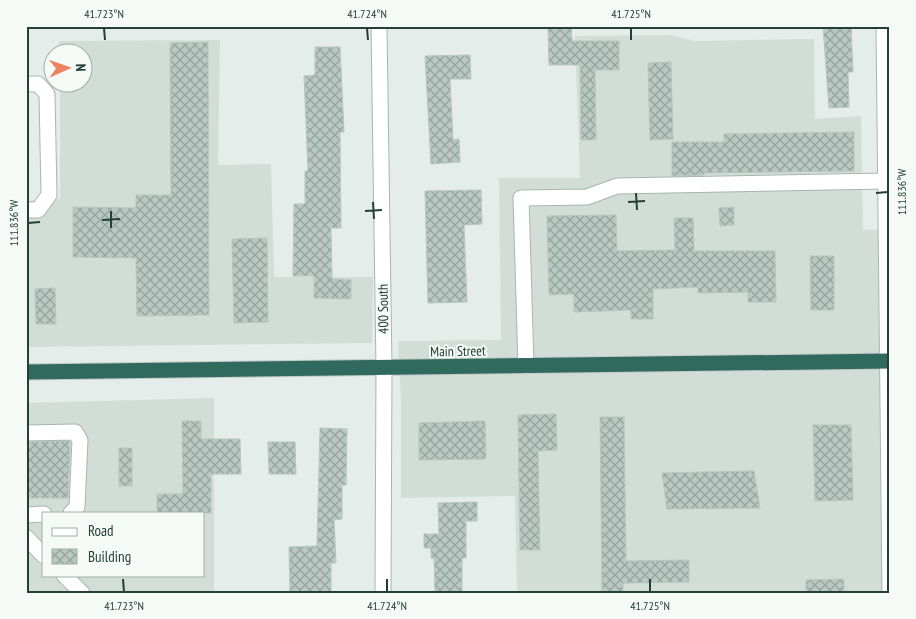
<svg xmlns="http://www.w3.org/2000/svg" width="916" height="619" font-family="'PT Sans Narrow',sans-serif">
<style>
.built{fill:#d2ddd8;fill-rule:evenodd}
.building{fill:url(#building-cross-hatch);stroke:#b6c7c0}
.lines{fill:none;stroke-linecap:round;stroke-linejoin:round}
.minor-casing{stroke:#a7b5b0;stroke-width:17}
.highway-casing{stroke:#c2c9c7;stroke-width:17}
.minor{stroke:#fff;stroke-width:15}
.highway{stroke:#306a5e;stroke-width:15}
.ticks{fill:none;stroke:#243f37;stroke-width:2}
.labels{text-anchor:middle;stroke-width:4;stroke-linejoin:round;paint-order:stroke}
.street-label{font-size:14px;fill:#243f37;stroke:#f5faf7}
.neatline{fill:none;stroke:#243f37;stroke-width:2}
.ticks-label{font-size:12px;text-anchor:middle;fill:#243f37}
</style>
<defs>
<pattern id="building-cross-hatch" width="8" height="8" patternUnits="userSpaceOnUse" patternTransform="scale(1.25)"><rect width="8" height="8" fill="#b9c8c2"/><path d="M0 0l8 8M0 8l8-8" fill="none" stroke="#96a49e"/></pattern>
</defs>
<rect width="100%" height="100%" fill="#e4ede9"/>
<g class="built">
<path d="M 670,35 L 695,41 L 814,39 L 815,119 L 861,116 L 863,230 L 890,229 L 890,593 L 517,593 L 515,496 L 401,498 L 401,401 L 398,341 L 501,340 L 499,178 L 580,178 L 575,36 Z"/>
<path d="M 220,40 L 218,165 L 271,164 L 274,277 L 373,277 L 372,343 L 26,347 L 26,201 L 60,199 L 60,83 L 82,82 L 82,52 L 59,52 L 59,41 Z"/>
<path d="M 214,398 L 214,593 L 26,593 L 26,403 ZM 44,513 L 204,513 L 204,575 L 44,575 Z"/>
</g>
<g class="building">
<path d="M 823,26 L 851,26 L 853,72 L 848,72 L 849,107 L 829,108 Z"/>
<path d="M 571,27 L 572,41 L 619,41 L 619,70 L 595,70 L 596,140 L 581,140 L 580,65 L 549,65 L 548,28 Z"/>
<path d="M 208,42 L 209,315 L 137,316 L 136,258 L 73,257 L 73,207 L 136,208 L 136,195 L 171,195 L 170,43 Z"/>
<path d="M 315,47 L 340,47 L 344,132 L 340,132 L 341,228 L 331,228 L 332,279 L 351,280 L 351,299 L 314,298 L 314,276 L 293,276 L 294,204 L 305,204 L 305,171 L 308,171 L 304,76 L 315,75 Z"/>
<path d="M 470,55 L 471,79 L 450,79 L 453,140 L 459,139 L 460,162 L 431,164 L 425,56 Z"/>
<path d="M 671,62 L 673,139 L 650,140 L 648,63 Z"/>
<path d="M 854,132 L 854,171 L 704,173 L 704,175 L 672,176 L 672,142 L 724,142 L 724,134 Z"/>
<path d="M 481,190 L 482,224 L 464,225 L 467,302 L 428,303 L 425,191 Z"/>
<path d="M 734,207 L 734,225 L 720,226 L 719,208 Z"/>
<path d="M 616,215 L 617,251 L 675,250 L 674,218 L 693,218 L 694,251 L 775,251 L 776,302 L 748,302 L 748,292 L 698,293 L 698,287 L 653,289 L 653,319 L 631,319 L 631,310 L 574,312 L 574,294 L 549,295 L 547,216 Z"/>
<path d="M 267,238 L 268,322 L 234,323 L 232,239 Z"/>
<path d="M 810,256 L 834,256 L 834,310 L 811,310 Z"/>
<path d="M 55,288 L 56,324 L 36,324 L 35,289 Z"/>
<path d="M 556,414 L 557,450 L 538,451 L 540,550 L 520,550 L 518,415 Z"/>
<path d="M 600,417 L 624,417 L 626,561 L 689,560 L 689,582 L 623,583 L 623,593 L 602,593 Z"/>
<path d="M 182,421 L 201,421 L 201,439 L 240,439 L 241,474 L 211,474 L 211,513 L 157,513 L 157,494 L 183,494 Z"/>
<path d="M 485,421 L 486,459 L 419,460 L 419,423 Z"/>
<path d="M 813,425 L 851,425 L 853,500 L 815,501 Z"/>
<path d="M 320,428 L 347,429 L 346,485 L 342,485 L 342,519 L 334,520 L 336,563 L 331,563 L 331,593 L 290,593 L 289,547 L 317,546 Z"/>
<path d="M 70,441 L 68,498 L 26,498 L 26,442 Z"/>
<path d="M 268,442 L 295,442 L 296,474 L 269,474 Z"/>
<rect x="119" y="448" width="13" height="38"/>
<path d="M 754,471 L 760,508 L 667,509 L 662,473 Z"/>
<path d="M 477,502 L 477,521 L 466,521 L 466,558 L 462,558 L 462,593 L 435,593 L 434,558 L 431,558 L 431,548 L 424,548 L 424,534 L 439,534 L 438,503 Z"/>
<path d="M 844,579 L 844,593 L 806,593 L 806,580 Z"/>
</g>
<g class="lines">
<g class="minor-casing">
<g id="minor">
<path d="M 379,26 L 384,368 L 383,593"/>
<path d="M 884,26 L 890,593"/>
<path d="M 26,84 L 38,84 L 47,94 L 49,195 L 38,210 L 26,210"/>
<path d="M 526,366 L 521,198 L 587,197 L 617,186 L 885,181"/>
<path d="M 26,433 L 75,432 L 80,440 L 77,507 L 71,513"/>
<path d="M 26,515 L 44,514"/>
<path d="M 26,537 L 44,556"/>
<path d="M 64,575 L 82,593"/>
</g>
</g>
<g class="highway-casing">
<path id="highway" d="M 26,372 L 890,361"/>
</g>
<use href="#minor" class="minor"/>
<use href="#highway" class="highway"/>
</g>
<path class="ticks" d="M 104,28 L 105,40M 367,28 L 368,40M 631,28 L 631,40M 636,193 L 637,210M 876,193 L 888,192M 373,202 L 374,219M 628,202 L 645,201M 111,211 L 111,228M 365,211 L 382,210M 102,220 L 120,219M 28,223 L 40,222M 123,579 L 124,592M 387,579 L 387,592M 650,579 L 650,592"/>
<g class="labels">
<g class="street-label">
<text transform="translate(383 309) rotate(-91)" y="5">400 South</text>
<text transform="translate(458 351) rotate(-1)" y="5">Main Street</text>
</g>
</g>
<rect width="916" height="619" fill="none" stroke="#f5faf7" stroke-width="55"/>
<rect x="42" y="512" width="162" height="65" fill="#f5faf7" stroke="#a1afaa"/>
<rect x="52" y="528" width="25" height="8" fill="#ffffff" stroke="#a1afaa"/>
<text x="88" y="536" font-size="15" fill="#243f37">Road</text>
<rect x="52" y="549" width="25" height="15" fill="url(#building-cross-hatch)" stroke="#a1afaa"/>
<text x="88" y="562" font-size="15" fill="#243f37">Building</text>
<g transform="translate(68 68) rotate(88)"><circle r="24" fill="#f5faf7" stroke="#a1afaa"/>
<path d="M0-4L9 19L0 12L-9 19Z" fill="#ef8260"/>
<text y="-8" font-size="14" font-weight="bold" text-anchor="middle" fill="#243f37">N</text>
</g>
<rect x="28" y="28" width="860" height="564" class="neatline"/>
<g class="ticks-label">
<text x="104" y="18">41.723°N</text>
<text x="367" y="18">41.724°N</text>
<text x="631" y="18">41.725°N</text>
<text transform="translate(902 192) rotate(-90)" y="4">111.836°W</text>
<text transform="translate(14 223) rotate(-90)" y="4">111.836°W</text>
<text x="124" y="610">41.723°N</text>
<text x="387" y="610">41.724°N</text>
<text x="650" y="610">41.725°N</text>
</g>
</svg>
